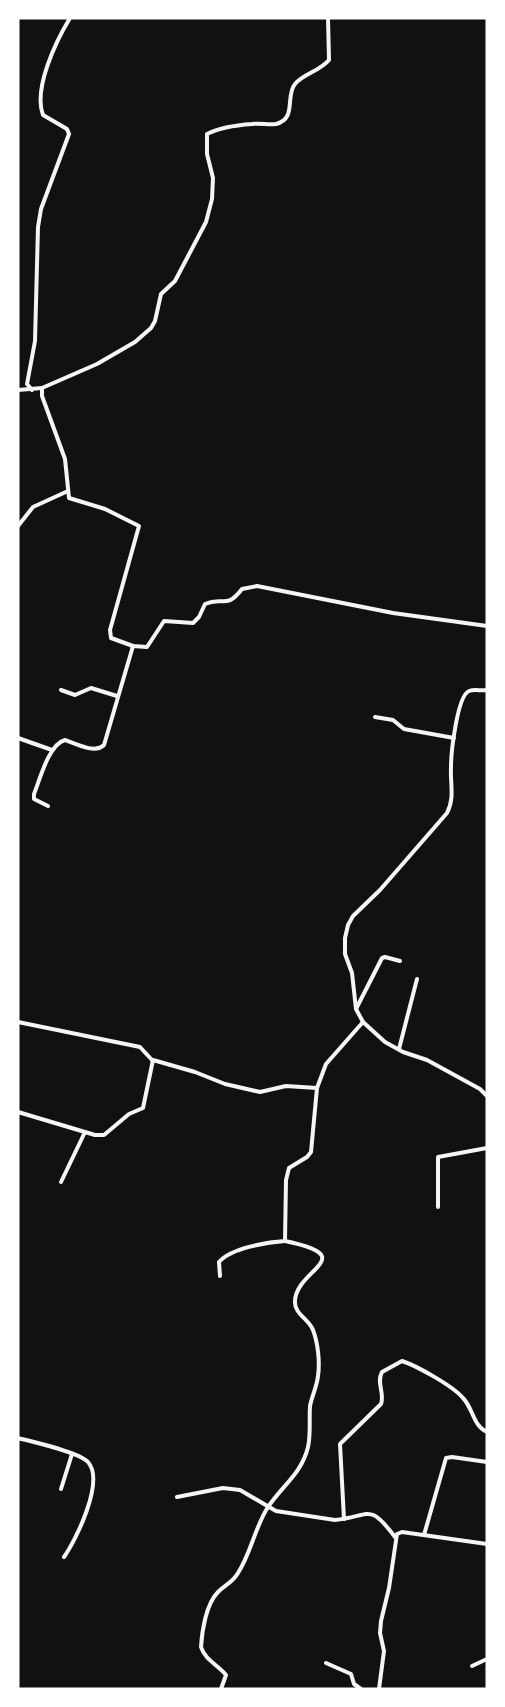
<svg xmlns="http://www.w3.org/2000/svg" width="505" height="1707" font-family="'Roboto Condensed',sans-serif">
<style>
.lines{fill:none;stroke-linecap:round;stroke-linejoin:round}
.minor{stroke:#f5f5f5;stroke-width:4}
</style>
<rect width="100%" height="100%" fill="#111"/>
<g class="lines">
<g class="minor">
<path d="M 42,388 L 42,396 L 65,459 L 69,498 L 105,509 L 139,526 L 110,630 L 111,638 L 133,646 L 147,647 L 164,621 L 193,623 L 199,617 L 205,604 C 223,596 226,610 242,589 L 257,586 L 393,613 L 487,626"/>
<path d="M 18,390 L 42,388 L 97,364 L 135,342 L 151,328 L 155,321 L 161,294 L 175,281 L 206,222 L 212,199 L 213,178 L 207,154 L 207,134 C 219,128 238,125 252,124 C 260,123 269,125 276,124 C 297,119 285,96 295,84 C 303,74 320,71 329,60 L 328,18"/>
<path d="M 32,390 L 27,384 L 35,341 L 38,227 L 41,209 L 69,134 L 67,129 L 43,115 C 33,89 56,41 70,18"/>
<path d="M 18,526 L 33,507 L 68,491"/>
<path d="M 61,690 L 75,695 L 91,688 L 117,696"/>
<path d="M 487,690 C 481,691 474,689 469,691 C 457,696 451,754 451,767 C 450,783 455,798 447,813 L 380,890 L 353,916 L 348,925 L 345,938 L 345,954 L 352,973 L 356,1009 L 363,1022 L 385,1042 L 403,1052 L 427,1060 L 480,1089 L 487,1096"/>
<path d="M 375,717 L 393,720 L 404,729 L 454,738"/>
<path d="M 18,738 L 52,750"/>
<path d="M 48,806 L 34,799 L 34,794 C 40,779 49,744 65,740 C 76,744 95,754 104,745 L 133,646"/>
<path d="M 356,1009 L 382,958 L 385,957 L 400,961"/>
<path d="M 18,1022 L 140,1047 L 152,1060"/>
<path d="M 399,1049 L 417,979"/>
<path d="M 18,1112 L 95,1135 L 104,1135 L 129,1114 L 143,1108 L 153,1060 L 195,1072 L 225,1084 L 260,1092 L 286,1086 L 317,1088"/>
<path d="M 61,1182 L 85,1132"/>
<path d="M 438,1207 L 438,1157 L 487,1148"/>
<path d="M 220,1276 L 219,1262 C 231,1248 268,1242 285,1241"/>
<path d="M 18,1438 C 33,1442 79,1452 88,1462 C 105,1481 76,1540 64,1557"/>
<path d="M 61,1489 L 72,1454"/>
<path d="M 177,1497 L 223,1488 L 240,1490 L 276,1511 L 335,1520 C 370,1517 368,1501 395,1537"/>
<path d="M 344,1519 L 340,1444 L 381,1404 C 385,1393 376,1383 382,1372 L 402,1361 C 417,1366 453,1386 463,1398 C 473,1408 473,1426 487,1432"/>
<path d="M 424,1535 L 446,1458 L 452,1457 L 487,1462"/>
<path d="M 326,1663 L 351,1674 L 354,1684 L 361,1689"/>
<path d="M 472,1666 L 487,1659"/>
<path d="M 221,1689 L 226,1675 C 218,1665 205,1660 201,1647 C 202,1631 206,1604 218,1592 C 225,1585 233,1582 238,1573 C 251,1553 255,1527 268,1507 C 282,1486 302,1473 308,1447 C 311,1434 309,1420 310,1406 C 312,1396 317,1386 318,1376 C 320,1362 318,1343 313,1330 C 309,1319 294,1314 295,1301 C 296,1269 362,1257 285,1241 L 286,1180 L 289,1168 L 307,1157 L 311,1152 L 317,1088 L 326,1064 L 363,1022"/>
<path d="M 379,1689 L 384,1651 L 380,1633 L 381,1621 L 389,1588 L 397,1534 L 402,1532 L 487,1544"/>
</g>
</g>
<rect width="505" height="1707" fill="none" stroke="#ffffff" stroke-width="39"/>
</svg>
